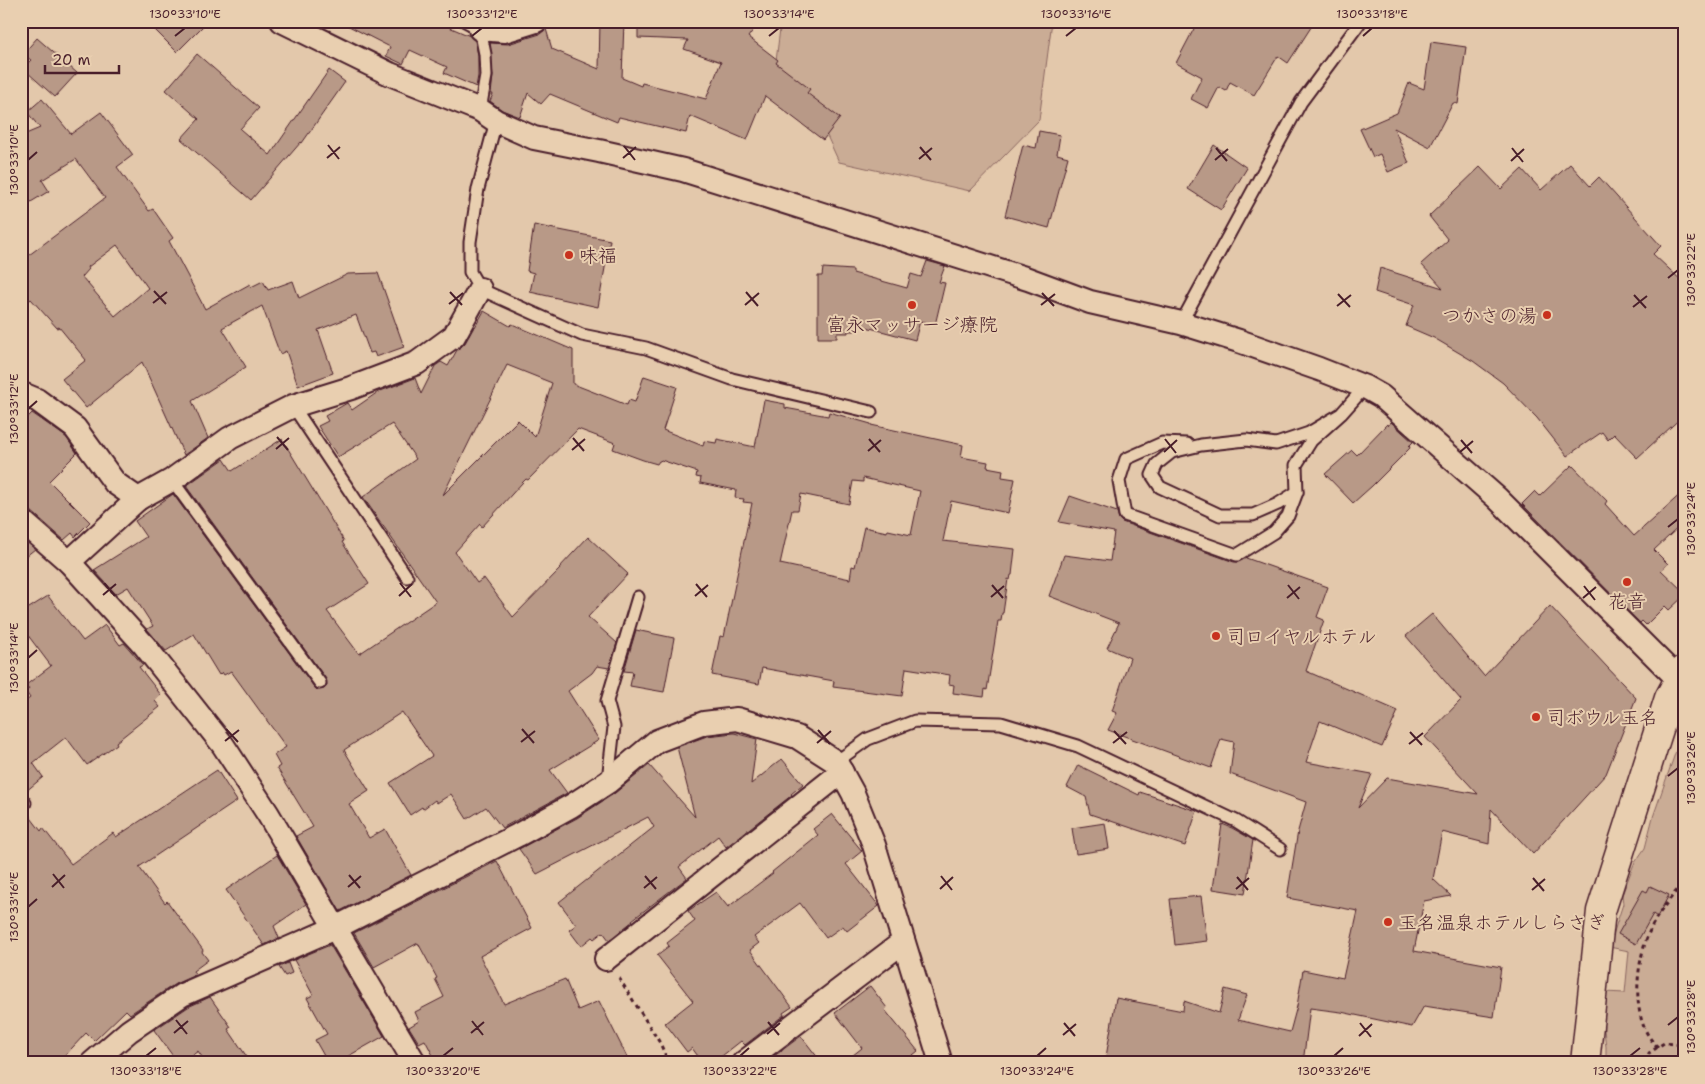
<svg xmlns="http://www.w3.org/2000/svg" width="1705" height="1084" font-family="'Shantell Sans','Klee One',sans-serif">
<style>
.green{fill:#caac95;stroke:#8a6660}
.building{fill:#b89987;stroke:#4a1f2b;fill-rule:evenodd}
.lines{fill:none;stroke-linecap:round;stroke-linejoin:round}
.lane-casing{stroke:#4a1f2b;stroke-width:15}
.street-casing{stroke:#4a1f2b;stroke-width:26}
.secondary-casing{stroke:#4a1f2b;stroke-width:31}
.path{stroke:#4a1f2b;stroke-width:3;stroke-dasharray:4 4;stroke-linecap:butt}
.lane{stroke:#e9cfb0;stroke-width:11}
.street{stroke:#e9cfb0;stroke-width:22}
.secondary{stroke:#e9cfb0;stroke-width:28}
.ticks{fill:none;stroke:#4a1f2b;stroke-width:2}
.poi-dot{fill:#c8321e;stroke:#e9cfb0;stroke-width:2}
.labels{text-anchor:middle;stroke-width:4;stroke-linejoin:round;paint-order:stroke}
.poi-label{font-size:19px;fill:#4a1f2b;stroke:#e9cfb0;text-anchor:start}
.neatline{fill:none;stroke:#4a1f2b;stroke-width:2}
.ticks-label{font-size:12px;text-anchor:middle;fill:#4a1f2b}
</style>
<rect width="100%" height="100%" fill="#e3c8ab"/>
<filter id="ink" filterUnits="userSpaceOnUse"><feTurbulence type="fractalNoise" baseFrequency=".02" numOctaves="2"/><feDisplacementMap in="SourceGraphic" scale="10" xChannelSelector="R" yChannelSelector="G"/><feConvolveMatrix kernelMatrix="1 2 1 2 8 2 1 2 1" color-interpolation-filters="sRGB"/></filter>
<g filter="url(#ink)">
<g class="green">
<path d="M 781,21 L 1052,21 L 1039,120 L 970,191 L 839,162 L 817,114 L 774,77 Z"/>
<path d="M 1684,741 L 1684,1063 L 1606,1063 L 1606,1047 L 1602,1013 L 1604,992 L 1625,993 L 1629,951 L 1609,947 L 1623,904 L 1622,895 L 1634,864 L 1645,848 L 1653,817 L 1678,745 Z"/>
</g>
<g class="building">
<path d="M 146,21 L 208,21 L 177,52 Z"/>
<path d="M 339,21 L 452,21 L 449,27 L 470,36 L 475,41 L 478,55 L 478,76 L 476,87 L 444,73 L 447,67 L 410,50 L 403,64 L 386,56 L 390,47 Z"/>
<path d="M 600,21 L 624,21 L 622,78 L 641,86 L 642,83 L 706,99 L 721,62 L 684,49 L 688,40 L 638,38 L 638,21 L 760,21 L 748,37 L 778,60 L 776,63 L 810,89 L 807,93 L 840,118 L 823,140 L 765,96 L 747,140 L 690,116 L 686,133 L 619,117 L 617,122 L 550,94 L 541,104 L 528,93 L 520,117 L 502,110 L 490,101 L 493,94 L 491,94 L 493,76 L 490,43 L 508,44 L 540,34 L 546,29 L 552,49 L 599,69 Z"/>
<path d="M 1198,21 L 1315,21 L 1288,63 L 1278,56 L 1254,95 L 1230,82 L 1226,91 L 1219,87 L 1208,108 L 1191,99 L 1202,77 L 1176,63 Z"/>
<path d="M 37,38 L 77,73 L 55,97 L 27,72 L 29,70 L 25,66 L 31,60 L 23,54 Z"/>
<path d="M 1431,42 L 1466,47 L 1458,104 L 1453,103 L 1430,147 L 1394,128 L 1409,163 L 1388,172 L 1380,154 L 1373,157 L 1360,129 L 1397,113 L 1409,83 L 1424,89 Z"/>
<path d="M 197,54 L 259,108 L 240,129 L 270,155 L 329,70 L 345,82 L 302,143 L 301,142 L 251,200 L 181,139 L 199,119 L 166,90 Z"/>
<path d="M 42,99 L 71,134 L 101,112 L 133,155 L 117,167 L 149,211 L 153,209 L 173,238 L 169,241 L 205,309 L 250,284 L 251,287 L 263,281 L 268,290 L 293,281 L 299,298 L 348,274 L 378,273 L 404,347 L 376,357 L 374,352 L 370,353 L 356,315 L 318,330 L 333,373 L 298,386 L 286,351 L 280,354 L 262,306 L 222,328 L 246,367 L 192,401 L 208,438 L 184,455 L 142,362 L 86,408 L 62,379 L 86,360 L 59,327 L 57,328 L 31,299 L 21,306 L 21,261 L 105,198 L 76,159 L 42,180 L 49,191 L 21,208 L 21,136 L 40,128 L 27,112 ZM 117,245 L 148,288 L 115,316 L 82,277 L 89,269 L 88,267 Z"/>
<path d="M 1039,131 L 1060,135 L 1057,154 L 1068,157 L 1049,228 L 1005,216 L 1023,145 L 1036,148 Z"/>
<path d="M 1214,145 L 1247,168 L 1221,210 L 1188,189 Z"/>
<path d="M 1570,164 L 1590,186 L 1599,177 L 1661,246 L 1653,254 L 1684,283 L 1684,415 L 1637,458 L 1614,434 L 1608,440 L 1602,432 L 1567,456 L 1537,418 L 1503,383 L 1473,361 L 1434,338 L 1406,326 L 1414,305 L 1375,292 L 1380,268 L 1443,288 L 1421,264 L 1448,240 L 1429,216 L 1480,167 L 1501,189 L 1522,169 L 1541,190 Z"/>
<path d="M 534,225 L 610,240 L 598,307 L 530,292 L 534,273 L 527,271 Z"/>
<path d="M 927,261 L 945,266 L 939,282 L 945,283 L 935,325 L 920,321 L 915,340 L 855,324 L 855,331 L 848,331 L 848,333 L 837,333 L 837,338 L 818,338 L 818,276 L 822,276 L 823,268 L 853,270 L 853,273 L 907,288 L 911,274 L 921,277 Z"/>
<path d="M 484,311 L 510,326 L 512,324 L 573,350 L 573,384 L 627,405 L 629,400 L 635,402 L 644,376 L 677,387 L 663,430 L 703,446 L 704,441 L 716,443 L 717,439 L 755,447 L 764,400 L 785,404 L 785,408 L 828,416 L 829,412 L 871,424 L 871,425 L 963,445 L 961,457 L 988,462 L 987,467 L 1003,470 L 1002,477 L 1015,479 L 1008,513 L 951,501 L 943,541 L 1015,549 L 1012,575 L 1011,575 L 1010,580 L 1008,579 L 1003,613 L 1002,613 L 1001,621 L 998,621 L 987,690 L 985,689 L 984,697 L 953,693 L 954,685 L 949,684 L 950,675 L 906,668 L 902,696 L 833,687 L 834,681 L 762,668 L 759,684 L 712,675 L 720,636 L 724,637 L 752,503 L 743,502 L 744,499 L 735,498 L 736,490 L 700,483 L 701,478 L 696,477 L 697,472 L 661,460 L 660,461 L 659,461 L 657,464 L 643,460 L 613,449 L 615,443 L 578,429 L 528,480 L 526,479 L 522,483 L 482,527 L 480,524 L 455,552 L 477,583 L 484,578 L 513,617 L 560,569 L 559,568 L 588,537 L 628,574 L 588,617 L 617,643 L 609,668 L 597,666 L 592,673 L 568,691 L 599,740 L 550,770 L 567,793 L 502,828 L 486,807 L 467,819 L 451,794 L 437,803 L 435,800 L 423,809 L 422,807 L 410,815 L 390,783 L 432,756 L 402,712 L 344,750 L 369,791 L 349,804 L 369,838 L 385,829 L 411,875 L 340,911 L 296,836 L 313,827 L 277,768 L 280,766 L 274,755 L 286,747 L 231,671 L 224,675 L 222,672 L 219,675 L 194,634 L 166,651 L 147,629 L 153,626 L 128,587 L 116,594 L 94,570 L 146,537 L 135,521 L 173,494 L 314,687 L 317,690 L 324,689 L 327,686 L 326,679 L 186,486 L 224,459 L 232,471 L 282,439 L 344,541 L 342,542 L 369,584 L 327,611 L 359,654 L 436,602 L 363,497 L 416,459 L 392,424 L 338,457 L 318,426 L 328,421 L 325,416 L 347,403 L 352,410 L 378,392 L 415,378 L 421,394 L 435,366 L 441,362 L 448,366 L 457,350 L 465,343 L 474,327 L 475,327 ZM 507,365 L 552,383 L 535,437 L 518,420 L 443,495 ZM 863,478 L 920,491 L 911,535 L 888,530 L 887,532 L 864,527 L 855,567 L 852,566 L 850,579 L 780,564 L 792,510 L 798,510 L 801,494 L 849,504 L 853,481 L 863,482 Z"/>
<path d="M 32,413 L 66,437 L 77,453 L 49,481 L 90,522 L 75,537 L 72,533 L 64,540 L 30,510 L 21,507 L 21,424 Z"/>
<path d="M 1391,422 L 1413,442 L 1409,446 L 1410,448 L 1372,486 L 1353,503 L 1325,474 L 1352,450 L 1357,455 L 1387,424 L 1388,426 Z"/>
<path d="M 1572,465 L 1607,501 L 1605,504 L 1634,536 L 1684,491 L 1684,522 L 1654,550 L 1668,564 L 1661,570 L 1684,592 L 1684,596 L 1669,610 L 1665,606 L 1646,625 L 1642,621 L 1640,623 L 1522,504 L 1535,491 L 1540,496 Z"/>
<path d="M 1070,496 L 1117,512 L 1119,519 L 1122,522 L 1234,562 L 1238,562 L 1246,558 L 1328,587 L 1317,617 L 1324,620 L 1306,671 L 1398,711 L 1382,747 L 1320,721 L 1306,762 L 1372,774 L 1358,808 L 1387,778 L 1478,794 L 1425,737 L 1461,700 L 1406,636 L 1432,614 L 1484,676 L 1550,606 L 1636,698 L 1606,774 L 1533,854 L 1491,809 L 1489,844 L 1442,832 L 1433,879 L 1451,896 L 1424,901 L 1414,951 L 1501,967 L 1494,1017 L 1424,1006 L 1412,1027 L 1341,1012 L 1310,1008 L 1303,1063 L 1127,1063 L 1106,1057 L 1116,998 L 1183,1011 L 1184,1001 L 1219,1013 L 1225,989 L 1247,995 L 1238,1020 L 1290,1032 L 1297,1006 L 1303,970 L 1343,978 L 1358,911 L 1287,898 L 1298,831 L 1306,802 L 1230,774 L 1234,742 L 1221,739 L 1211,768 L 1108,730 L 1117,713 L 1112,711 L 1130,658 L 1107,648 L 1119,623 L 1049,596 L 1064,555 L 1110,561 L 1114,532 L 1059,522 Z"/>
<path d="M 21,538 L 35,549 L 21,560 Z"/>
<path d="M 48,596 L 83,641 L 105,625 L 120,645 L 124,643 L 143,665 L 139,667 L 161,695 L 155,701 L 160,707 L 116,742 L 117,744 L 87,765 L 66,737 L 33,763 L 43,777 L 25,792 L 21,791 L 21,705 L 30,698 L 26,692 L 29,689 L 26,685 L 51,666 L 21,626 L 21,613 Z"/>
<path d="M 636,630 L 674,638 L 664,692 L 630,686 L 633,672 L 624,671 Z"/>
<path d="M 734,733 L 757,739 L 751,784 L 782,759 L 803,784 L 791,794 L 792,795 L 726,847 L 718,836 L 679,867 L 687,878 L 632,920 L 633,921 L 609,940 L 603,932 L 594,939 L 592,937 L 581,946 L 569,930 L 576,925 L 559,902 L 654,827 L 648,817 L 537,874 L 519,849 L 577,818 L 615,793 L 649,765 L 695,817 L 677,747 L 707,736 Z"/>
<path d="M 1078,765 L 1139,795 L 1140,792 L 1197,811 L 1185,846 L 1090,814 L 1086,797 L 1067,787 Z"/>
<path d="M 217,770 L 237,801 L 139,867 L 165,903 L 167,901 L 203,950 L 202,952 L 208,960 L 193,971 L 195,975 L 175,984 L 130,1014 L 126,1010 L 94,1041 L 86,1033 L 58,1063 L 33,1063 L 21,1051 L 21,809 L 25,810 L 41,831 L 43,828 L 71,864 L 113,833 L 116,837 Z"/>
<path d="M 832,814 L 862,851 L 846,864 L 879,906 L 847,931 L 843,926 L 826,938 L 800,903 L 754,937 L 759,943 L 750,950 L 792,1007 L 783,1013 L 784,1015 L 745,1045 L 741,1041 L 713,1063 L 703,1063 L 692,1048 L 687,1052 L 665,1023 L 693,1001 L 657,955 L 669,946 L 667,943 L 695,921 L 688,911 L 716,892 L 728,907 L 773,873 L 772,872 L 818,835 L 813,829 Z"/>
<path d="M 1105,823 L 1109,849 L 1076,854 L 1072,828 Z"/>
<path d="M 1222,824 L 1232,828 L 1253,840 L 1245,894 L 1213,889 Z"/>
<path d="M 277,855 L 306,904 L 274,926 L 279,938 L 264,945 L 226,890 Z"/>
<path d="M 497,861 L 532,928 L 480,956 L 504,1004 L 565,979 L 578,1010 L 599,1001 L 630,1063 L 437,1063 L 425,1040 L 419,1043 L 409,1027 L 419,1021 L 415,1012 L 444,997 L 435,979 L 437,978 L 418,943 L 374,967 L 354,933 Z"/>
<path d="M 1650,886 L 1669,895 L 1657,917 L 1653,914 L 1636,944 L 1618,934 L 1643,890 L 1647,892 Z"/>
<path d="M 1201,896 L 1207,941 L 1175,945 L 1170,899 Z"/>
<path d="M 330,945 L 384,1036 L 336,1063 L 328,1063 L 315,1040 L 327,1034 L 307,998 L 313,995 L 294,960 Z"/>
<path d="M 288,963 L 292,973 L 285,976 L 279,967 Z"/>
<path d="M 870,986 L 887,1008 L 885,1010 L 918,1051 L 903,1063 L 843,1063 L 862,1048 L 835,1013 Z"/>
<path d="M 210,997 L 231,1027 L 228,1029 L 251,1063 L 206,1063 L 198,1051 L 182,1063 L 178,1063 L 154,1030 L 188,1007 Z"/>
<path d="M 801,1036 L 822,1063 L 765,1063 Z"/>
</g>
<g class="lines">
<g class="lane-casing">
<g id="lane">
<path d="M 465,21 L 480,29 L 485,54 L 486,76 L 480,110"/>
<path d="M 496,121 L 478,189 L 470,242 L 470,272 L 480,289 L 582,335 L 646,348 L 732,379 L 871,412"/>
<path d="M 1181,323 L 1301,102 L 1361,21"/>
<path d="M 293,406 L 407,577"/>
<path d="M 1341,414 L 1309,433 L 1276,444 L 1246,440 L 1201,445 L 1172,452 L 1157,464 L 1152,475 L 1160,487 L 1220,515 L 1253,515 L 1278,504 L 1297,492 L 1296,465 L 1311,441 L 1341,414 L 1365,387"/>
<path d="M 1187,444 L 1162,443 L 1126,459 L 1119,481 L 1125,515 L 1237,555 L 1274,532 L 1288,516 L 1297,492"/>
<path d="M 172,480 L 320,683"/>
<path d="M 836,762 L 868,739 L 915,721 L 1001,723 L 1078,746 L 1236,821 L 1280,849"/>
<path d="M 608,780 L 614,727 L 607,701 L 638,597"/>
<path d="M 21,798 L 25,803"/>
</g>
</g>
<g class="street-casing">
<g id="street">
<path d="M 282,21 L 390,74 L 480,110 L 496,121 L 534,138 L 599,151 L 683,170 L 1028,279 L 1090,302 L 1181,323 L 1239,341 L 1319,369 L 1365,387 L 1381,396 L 1497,498 L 1679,680"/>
<path d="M 480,29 L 504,31 L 536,21"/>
<path d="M 25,395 L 37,400 L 75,428 L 115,483 L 138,499"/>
<path d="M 21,520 L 69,562 L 144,645 L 223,745 L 268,814 L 415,1063"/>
<path d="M 69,562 L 138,499 L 172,480 L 230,438 L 293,406 L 351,388 L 417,363 L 454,336 L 480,289"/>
<path d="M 606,959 L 842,772"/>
<path d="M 92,1063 L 129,1031 L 182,995 L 335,928 L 518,835 L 571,806 L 608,782 L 657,741 L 704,723 L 737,719 L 797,737 L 836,762 L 853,793 L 874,845 L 941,1063"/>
<path d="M 743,1063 L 903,942"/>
</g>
</g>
<g class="secondary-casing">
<path id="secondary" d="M 1585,1063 L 1601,911 L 1669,698 L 1684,670"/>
</g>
<g class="path">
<path d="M 619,978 L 660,1043 L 669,1063"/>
<path d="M 1658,1047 C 1628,1022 1636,957 1652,926 C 1659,912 1669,900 1679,888 L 1684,887"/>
<path d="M 1647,1063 L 1649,1053 L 1664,1043 L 1684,1045"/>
</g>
<use href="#lane" class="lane"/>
<use href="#street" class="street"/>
<use href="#secondary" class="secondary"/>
</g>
</g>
<path class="ticks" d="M 175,36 L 185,28M 472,36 L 482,28M 769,36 L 779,28M 1066,36 L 1076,28M 1363,36 L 1372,28M 328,145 L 339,159M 624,146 L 635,160M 920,147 L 931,160M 1216,148 L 1227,161M 1512,148 L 1523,162M 327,158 L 340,147M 623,158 L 636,147M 919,159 L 932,148M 28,160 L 37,152M 1215,160 L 1228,149M 1511,161 L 1524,149M 1668,278 L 1678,270M 154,291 L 166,304M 450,292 L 462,305M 746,292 L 758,306M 1042,293 L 1054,306M 1338,294 L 1350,307M 1634,295 L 1646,308M 153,303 L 167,292M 449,304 L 463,293M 745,305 L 759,293M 1041,305 L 1055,294M 1337,306 L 1351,295M 1633,307 L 1647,296M 28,409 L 37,401M 277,437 L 288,450M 573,438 L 584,451M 869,439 L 880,452M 1165,439 L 1176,453M 1461,440 L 1472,453M 276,449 L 289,438M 572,450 L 585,439M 868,451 L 881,440M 1164,452 L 1177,440M 1460,452 L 1473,441M 1668,527 L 1678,519M 104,583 L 115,596M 400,583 L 411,597M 696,584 L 707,597M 992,585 L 1003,598M 1288,585 L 1299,599M 1584,586 L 1595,600M 103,595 L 116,584M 399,596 L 412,584M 695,596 L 708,585M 991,597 L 1004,586M 1287,598 L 1300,587M 1583,598 L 1596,587M 28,658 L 37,650M 226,729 L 238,742M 522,729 L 534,743M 818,730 L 830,744M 1114,731 L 1126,744M 1410,732 L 1422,745M 225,741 L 239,730M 521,742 L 535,731M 817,743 L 831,731M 1113,743 L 1127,732M 1409,744 L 1423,733M 1668,776 L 1678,768M 53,874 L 64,888M 349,875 L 360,888M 645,876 L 656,889M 941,876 L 952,890M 1237,877 L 1248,890M 1533,878 L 1544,891M 52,887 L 65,875M 348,887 L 361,876M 644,888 L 657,877M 940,889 L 953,877M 1236,889 L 1249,878M 1532,890 L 1545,879M 28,907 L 37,899M 176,1020 L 187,1034M 472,1021 L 483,1035M 768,1022 L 779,1035M 1064,1023 L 1075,1036M 1360,1023 L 1371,1037M 1668,1025 L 1678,1017M 174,1033 L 188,1021M 471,1033 L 484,1022M 767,1034 L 780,1023M 1063,1035 L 1076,1024M 1359,1036 L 1372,1024M 146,1056 L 156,1048M 443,1056 L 453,1048M 740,1056 L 749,1048M 1037,1056 L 1046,1048M 1334,1056 L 1343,1048M 1630,1056 L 1640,1048"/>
<g class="poi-dot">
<circle cx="569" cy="255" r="5"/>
<circle cx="912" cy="305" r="5"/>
<circle cx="1547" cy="315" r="5"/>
<circle cx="1627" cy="582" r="5"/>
<circle cx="1216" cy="636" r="5"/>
<circle cx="1536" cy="717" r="5"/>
<circle cx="1388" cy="922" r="5"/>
</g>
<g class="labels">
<g class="poi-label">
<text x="579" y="262">味福</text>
<text x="1537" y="322" text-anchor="end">つかさの湯</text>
<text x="912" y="331" text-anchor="middle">富永マッサージ療院</text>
<text x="1627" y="608" text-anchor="middle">花音</text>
<text x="1226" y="643">司ロイヤルホテル</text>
<text x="1546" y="724">司ボウル玉名</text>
<text x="1398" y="929">玉名温泉ホテルしらさぎ</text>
</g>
</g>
<rect width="1705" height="1084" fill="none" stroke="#e9cfb0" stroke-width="55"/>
<path d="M45 65v8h74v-8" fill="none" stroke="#4a1f2b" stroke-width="2.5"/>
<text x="52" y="65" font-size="15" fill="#4a1f2b" stroke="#e9cfb0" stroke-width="4" paint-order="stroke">20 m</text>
<rect x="28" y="28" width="1650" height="1028" class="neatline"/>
<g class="ticks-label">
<text x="185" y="18">130°33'10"E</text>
<text x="482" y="18">130°33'12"E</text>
<text x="779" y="18">130°33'14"E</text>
<text x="1076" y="18">130°33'16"E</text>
<text x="1372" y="18">130°33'18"E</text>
<text transform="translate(14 160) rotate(-90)" y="4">130°33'10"E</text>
<text transform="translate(1691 270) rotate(-90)" y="4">130°33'22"E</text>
<text transform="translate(14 409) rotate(-90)" y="4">130°33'12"E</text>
<text transform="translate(1691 519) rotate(-90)" y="4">130°33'24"E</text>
<text transform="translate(14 658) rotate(-90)" y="4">130°33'14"E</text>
<text transform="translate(1691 768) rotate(-90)" y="4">130°33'26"E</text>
<text transform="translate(14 907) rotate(-90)" y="4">130°33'16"E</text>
<text transform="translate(1691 1017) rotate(-90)" y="4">130°33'28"E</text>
<text x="146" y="1075">130°33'18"E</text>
<text x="443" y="1075">130°33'20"E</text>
<text x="740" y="1075">130°33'22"E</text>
<text x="1037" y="1075">130°33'24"E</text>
<text x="1334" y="1075">130°33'26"E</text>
<text x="1630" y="1075">130°33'28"E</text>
</g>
</svg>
